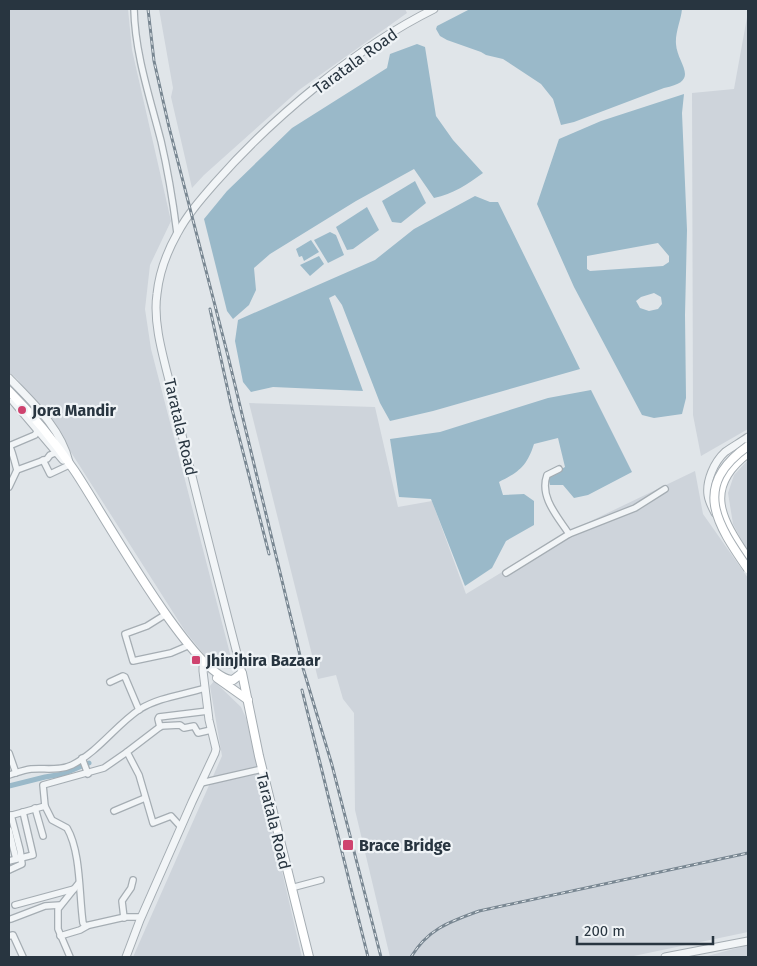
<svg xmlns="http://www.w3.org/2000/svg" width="757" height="966" font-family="'Fira Sans',sans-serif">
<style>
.built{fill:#ced4db}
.water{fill:#9ab9c9;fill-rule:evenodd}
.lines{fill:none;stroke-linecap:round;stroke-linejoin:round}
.canal{stroke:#9ab9c9;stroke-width:5}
.minor-casing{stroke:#a5adb3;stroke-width:8}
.tertiary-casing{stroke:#a5adb3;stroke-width:9}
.secondary-casing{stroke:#a5adb3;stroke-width:10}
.minor{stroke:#f2f5f7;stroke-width:5.5}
.tertiary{stroke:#f2f5f7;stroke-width:7}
.secondary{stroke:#fff;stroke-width:8}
.rail-casing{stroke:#798792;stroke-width:3}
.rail{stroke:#eff3f6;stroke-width:1;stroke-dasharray:4;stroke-linecap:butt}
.secondary-bridge-casing{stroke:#a5adb3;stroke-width:10;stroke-linecap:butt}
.secondary-bridge{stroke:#fff;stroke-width:8}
.poi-dot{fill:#cf436f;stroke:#eff3f6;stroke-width:2}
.labels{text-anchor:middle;stroke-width:4.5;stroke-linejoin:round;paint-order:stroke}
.street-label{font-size:16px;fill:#283540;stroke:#eff3f6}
.poi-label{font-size:16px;font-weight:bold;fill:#283540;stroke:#eff3f6;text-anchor:start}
</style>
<rect width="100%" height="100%" fill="#e0e5e9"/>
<g class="built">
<path d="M 9,9 L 128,9 L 132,50 L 171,221 L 150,265 L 145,309 L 151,349 L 234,669 L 220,668 L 206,657 L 185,631 L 53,424 L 17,379 L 9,372 Z"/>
<path d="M 159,9 L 405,9 L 407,13 L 299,90 L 204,175 L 192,188 L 171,97 L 173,88 Z"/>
<path d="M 748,12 L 748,429 L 701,456 L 693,415 L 692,93 L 734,89 Z"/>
<path d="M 249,403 L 375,407 L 398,507 L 432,501 L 466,594 L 568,532 L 695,471 L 703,514 L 748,578 L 748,932 L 629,957 L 390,957 L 355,810 L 354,713 L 343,699 L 336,675 L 318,679 Z"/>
<path d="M 748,460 L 748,552 L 733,524 L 728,493 L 734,475 Z"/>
<path d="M 214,681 L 241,707 L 246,718 L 302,957 L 133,957 L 222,756 L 210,686 Z"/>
<path d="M 748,945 L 748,957 L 704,957 Z"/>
</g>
<g class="water">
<path d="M 470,9 L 682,9 C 681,20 675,33 676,44 C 677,64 702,81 664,88 L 574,122 L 561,125 L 553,99 L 541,84 L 503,59 L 486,55 L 481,52 L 447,40 L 440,36 L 436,29 L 437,26 Z"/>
<path d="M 417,44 L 425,47 L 436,116 L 453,140 L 483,173 C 468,184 453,194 434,198 L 414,169 L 356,201 L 270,254 L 254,268 L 256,290 L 249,305 L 233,319 L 227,311 L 204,219 L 227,191 L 292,128 L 387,68 L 390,54 Z"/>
<path d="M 684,94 L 682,113 L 687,230 L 685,315 L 686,398 L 682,414 L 654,418 L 642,415 L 574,287 L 537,204 L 559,139 L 601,121 ZM 658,243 L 669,256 L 669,262 L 663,266 L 590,271 L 587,269 L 587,256 ZM 654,293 L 661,297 L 662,304 L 658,309 L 649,311 L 640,308 L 636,301 L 641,297 Z"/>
<path d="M 415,181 L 426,203 L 401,223 L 392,222 L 382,201 Z"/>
<path d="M 475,196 L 490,202 L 498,202 L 580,369 L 433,411 L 390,421 L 380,403 L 342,305 L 335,295 L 329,298 L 363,391 L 273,387 L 251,392 L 243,382 L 235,341 L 238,320 L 375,260 L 414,229 Z"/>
<path d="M 367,207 L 379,230 L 353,249 L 347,250 L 336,227 Z"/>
<path d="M 330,232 L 336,235 L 344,255 L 328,263 L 314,240 Z"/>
<path d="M 311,240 L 319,252 L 304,261 L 302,256 L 299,257 L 296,249 Z"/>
<path d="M 319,256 L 324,264 L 310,276 L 300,265 Z"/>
<path d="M 591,390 L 632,472 L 588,495 L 574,498 L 563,485 L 550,485 L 548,477 L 565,467 L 558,438 L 534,444 C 527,466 519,472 499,482 L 503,495 L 524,494 L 534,501 L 534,525 L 506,541 L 492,568 L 465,586 L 431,499 L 399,497 L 390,439 L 440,432 L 548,398 Z"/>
</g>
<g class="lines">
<path class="canal" d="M 9,786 L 45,777 L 63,774 L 89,763"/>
<g class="minor-casing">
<g id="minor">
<path d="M 134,9 C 135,54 150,98 161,141 C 168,171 173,202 177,233"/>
<path d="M 9,445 C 13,453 14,460 17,470 L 9,487"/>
<path d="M 9,446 L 35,435 L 38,430"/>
<path d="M 43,460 L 50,474 L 67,466"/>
<path d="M 559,469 L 547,475 C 539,497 558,517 569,534"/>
<path d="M 17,470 L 47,459 L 50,455 L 55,453"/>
<path d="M 506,573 L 569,534 L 635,508 L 665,489"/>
<path d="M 163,616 L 147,626 L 125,634 L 133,661 L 171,653 L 185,647"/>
<path d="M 110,682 L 123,676 L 125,677 L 139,710"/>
<path d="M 160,727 L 158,719 L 159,717 L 208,711"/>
<path d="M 9,753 L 16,773"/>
<path d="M 82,758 L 88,774"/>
<path d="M 9,775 C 16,773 23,770 31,769 C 45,768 60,771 72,765 C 99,751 116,725 140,709 C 160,697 183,695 205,688"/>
<path d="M 201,783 L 262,769"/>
<path d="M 45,806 L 43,785 L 104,768 L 127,752"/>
<path d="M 35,808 L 43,836"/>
<path d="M 114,811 L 145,798"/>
<path d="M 9,816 L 45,806 L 52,820 L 67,828 C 81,852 79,895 83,923 L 85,926 L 125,917 L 141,917"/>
<path d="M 181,827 L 171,816 L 153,823 L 139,775 L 127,752 L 161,726 L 180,725 L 184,728 L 194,726 L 198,733 L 211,730"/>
<path d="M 9,830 L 16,859"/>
<path d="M 9,861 L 33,855 L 23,812"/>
<path d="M 9,870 L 22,864 L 20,850 L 11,815"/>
<path d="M 291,888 L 321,880"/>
<path d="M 15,905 L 74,889"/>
<path d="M 124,918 L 122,901 L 131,888 L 133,880"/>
<path d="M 11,919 L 45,906 L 60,905"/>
<path d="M 9,936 L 13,935 L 23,957"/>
<path d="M 60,936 L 80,930 L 87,926"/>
<path d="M 70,957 L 58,929 L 58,909 L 78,884"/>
</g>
</g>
<g class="tertiary-casing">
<g id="tertiary">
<path d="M 9,378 C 32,402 61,428 69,462"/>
<path d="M 13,401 L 63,460"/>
<path d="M 715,513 C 712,507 709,502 708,495 C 706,481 714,462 725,452 C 732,447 741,442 748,437"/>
<path d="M 242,673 C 219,583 195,492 174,401 C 167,368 152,327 157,294 C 159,274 167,252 177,234 C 187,215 201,199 215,183 C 272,118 357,47 434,9"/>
<path d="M 126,957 L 140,920 L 192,802 L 215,753 L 216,749 L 209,720 L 203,671 L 203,667 L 208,667"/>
<path d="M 665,957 L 748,941"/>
</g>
</g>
<g class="secondary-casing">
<g id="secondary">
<path d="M 9,391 C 33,415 55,442 74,470 C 99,506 194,680 233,680 L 242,673 L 259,756 L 309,957"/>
<path d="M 748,453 C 702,488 721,519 748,559"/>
<path d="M 217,678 L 248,700"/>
</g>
</g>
<use href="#minor" class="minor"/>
<use href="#tertiary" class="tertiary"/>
<use href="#secondary" class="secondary"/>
<g class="rail-casing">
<g id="rail">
<path d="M 148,9 L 154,61 L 169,127 L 228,356 L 303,668 L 332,765 L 381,957"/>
<path d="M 210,309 L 232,409 L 269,554"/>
<path d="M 302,690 L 368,957"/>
<path d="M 411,957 C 428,929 449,922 479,911 L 748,853"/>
</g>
</g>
<use href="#rail" class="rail"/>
<g class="secondary-bridge-casing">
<path id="secondary-bridge" d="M 748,446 C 691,486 717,524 748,569"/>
</g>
<use href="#secondary-bridge" class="secondary-bridge"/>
</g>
<g class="poi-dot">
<circle cx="22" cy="410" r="5"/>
<rect x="191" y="655" width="10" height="10" rx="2.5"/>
<rect x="342" y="839" width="12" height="12" rx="2.5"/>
</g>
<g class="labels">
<g class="street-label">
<text transform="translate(355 61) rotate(-36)" y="6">Taratala Road</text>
<text transform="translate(181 427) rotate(77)" y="6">Taratala Road</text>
<text transform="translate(274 821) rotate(76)" y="6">Taratala Road</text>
</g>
<g class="poi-label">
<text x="32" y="416">Jora Mandir</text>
<text x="206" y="666">Jhinjhira Bazaar</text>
<text x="359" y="851">Brace Bridge</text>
</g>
</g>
<rect width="757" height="966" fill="none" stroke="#283540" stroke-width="20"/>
<path d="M577 936v8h136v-8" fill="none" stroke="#283540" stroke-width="2.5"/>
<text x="584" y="936" font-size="15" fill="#283540" stroke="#eff3f6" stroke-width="4" paint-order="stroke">200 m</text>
</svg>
